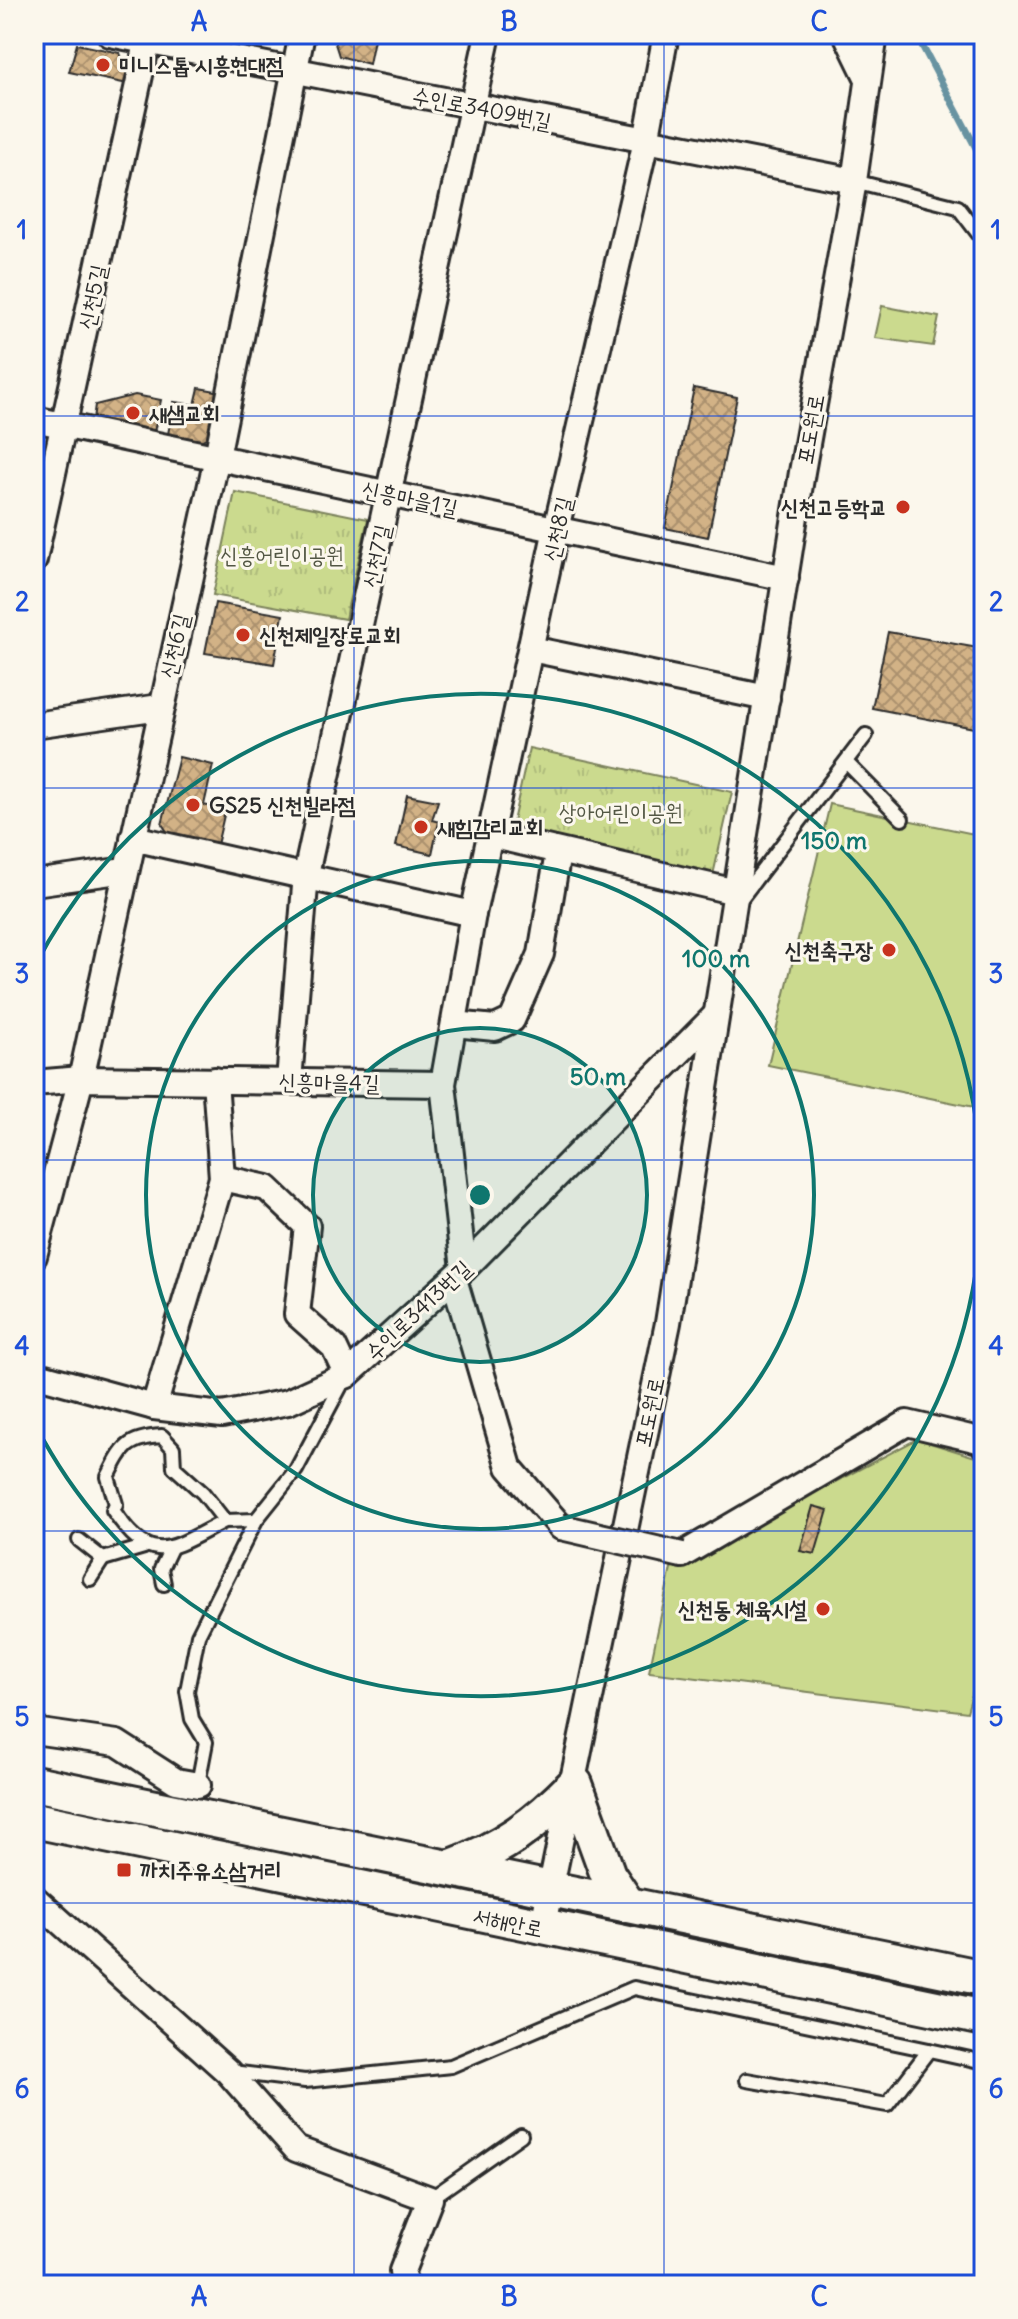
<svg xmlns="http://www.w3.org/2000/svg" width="1018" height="2319" font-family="Delius,'Poor Story',sans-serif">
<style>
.park{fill:url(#park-tufts);stroke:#7b825c;stroke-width:2}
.garden{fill:#cbda8e;stroke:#7b825c;stroke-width:2}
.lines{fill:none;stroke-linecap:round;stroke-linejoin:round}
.stream{stroke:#6793a1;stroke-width:7}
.building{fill:url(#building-cross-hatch);stroke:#2b2b2b;stroke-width:2}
.service-casing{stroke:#2b2b2b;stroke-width:18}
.minor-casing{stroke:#2b2b2b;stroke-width:30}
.secondary-casing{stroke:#2b2b2b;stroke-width:40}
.service{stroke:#fbf7ec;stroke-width:12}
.minor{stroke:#fbf7ec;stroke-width:24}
.secondary{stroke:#fbf7ec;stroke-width:34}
.minor-bridge-casing{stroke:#2b2b2b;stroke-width:30;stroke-linecap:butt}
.minor-bridge{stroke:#fbf7ec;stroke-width:24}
.grid{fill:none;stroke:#1d4ed8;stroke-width:2;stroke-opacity:0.55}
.ring{fill:none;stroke:#0f766e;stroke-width:4}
.poi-dot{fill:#c8321e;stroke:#fbf7ec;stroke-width:3}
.labels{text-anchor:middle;stroke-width:6;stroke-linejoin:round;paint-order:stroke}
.poi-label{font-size:22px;font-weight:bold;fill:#2b2b2b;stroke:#fbf7ec;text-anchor:start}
.street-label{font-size:22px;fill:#2b2b2b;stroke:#fbf7ec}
.park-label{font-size:22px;fill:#535744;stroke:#fbf7ec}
.centre{fill:#0f766e;stroke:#fbf7ec;stroke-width:4}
.ring-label{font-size:24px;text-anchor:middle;font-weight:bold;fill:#0f766e;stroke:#fbf7ec;stroke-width:6;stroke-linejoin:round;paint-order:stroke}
.neatline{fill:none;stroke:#1d4ed8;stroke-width:3}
.grid-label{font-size:26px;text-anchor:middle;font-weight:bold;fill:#1d4ed8}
</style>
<defs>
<pattern id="park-tufts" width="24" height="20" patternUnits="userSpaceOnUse" patternTransform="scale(2)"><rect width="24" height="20" fill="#cbda8e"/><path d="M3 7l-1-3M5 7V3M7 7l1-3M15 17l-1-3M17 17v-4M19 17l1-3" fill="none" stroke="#aebb7b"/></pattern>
<pattern id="building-cross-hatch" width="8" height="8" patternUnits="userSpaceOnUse" patternTransform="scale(2)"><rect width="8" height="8" fill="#d2b286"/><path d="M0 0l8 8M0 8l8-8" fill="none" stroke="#ab916e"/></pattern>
</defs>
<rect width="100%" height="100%" fill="#fbf7ec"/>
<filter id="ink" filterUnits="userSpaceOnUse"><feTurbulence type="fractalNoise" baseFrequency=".0125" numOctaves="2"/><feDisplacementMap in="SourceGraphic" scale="16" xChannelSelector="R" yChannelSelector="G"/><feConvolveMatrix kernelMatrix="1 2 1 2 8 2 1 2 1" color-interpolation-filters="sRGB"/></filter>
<g filter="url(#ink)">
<g class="park">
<path d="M 235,492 L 368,519 L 345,619 L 213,595 Z"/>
<path d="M 529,748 L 732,792 L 713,875 L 511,831 Z"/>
</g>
<g class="garden">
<path d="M 882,306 L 939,317 L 933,346 L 875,338 Z"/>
<path d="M 830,804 L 984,836 L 984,1109 L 768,1065 Z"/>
<path d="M 917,1439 L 982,1459 L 984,1463 L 984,1651 L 967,1712 L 649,1672 L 671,1568 Z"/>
</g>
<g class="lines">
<path class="stream" d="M 916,34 L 984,163"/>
</g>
<g class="building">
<path d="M 332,34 L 375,34 L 369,64 L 339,56 Z"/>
<path d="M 77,44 L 120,53 L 129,75 L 128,84 L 69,72 Z"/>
<path d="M 199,388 L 222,392 L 215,432 L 201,441 L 168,434 L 174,402 L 195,405 Z"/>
<path d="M 694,388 L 737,397 L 708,537 L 665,528 Z"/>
<path d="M 135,395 L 161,400 L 154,432 L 93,419 L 95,405 Z"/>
<path d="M 215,603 L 283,615 L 274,664 L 205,653 Z"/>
<path d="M 888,632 L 984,649 L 984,730 L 872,708 Z"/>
<path d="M 179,757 L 213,765 L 204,805 L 225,811 L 217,845 L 170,836 L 162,824 Z"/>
<path d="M 407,795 L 438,801 L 432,820 L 439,822 L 432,854 L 396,846 Z"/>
<path d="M 813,1506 L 828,1510 L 815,1554 L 800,1551 Z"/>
</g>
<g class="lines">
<g class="service-casing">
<g id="service">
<path d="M 854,181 L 958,207 L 984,241"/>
<path d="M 846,762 L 902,819"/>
<path d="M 739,901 L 866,735"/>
<path d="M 225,1521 C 170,1549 153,1569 113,1510 L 116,1504 L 108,1477 C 123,1447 127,1438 162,1436 L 173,1448 L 174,1467 L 203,1493 L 225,1521 L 256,1520"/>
<path d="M 79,1540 L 103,1559 L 144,1547"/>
<path d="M 90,1579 L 103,1559"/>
<path d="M 164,1584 L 161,1569 L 171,1548"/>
<path d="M 197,1789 L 206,1742 L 192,1719 L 187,1691 L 198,1635 L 256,1520 L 296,1470 L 345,1378"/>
<path d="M 232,2072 L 305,2081 L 451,2066 L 634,1988 L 929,2050"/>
<path d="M 747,2080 L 887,2105 L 929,2050 L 984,2062"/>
<path d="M 430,2199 L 521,2135"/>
</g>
</g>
<g class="minor-casing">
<g id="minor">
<path d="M 110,34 L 854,181"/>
<path d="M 846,34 L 868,79"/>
<path d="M 34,419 L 786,578"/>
<path d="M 34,560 L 149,34"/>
<path d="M 531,649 L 767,698"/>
<path d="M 34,725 L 160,707"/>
<path d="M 490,835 L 736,892"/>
<path d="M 133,838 L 473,914"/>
<path d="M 34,883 L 125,870"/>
<path d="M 454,1024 L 495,1028 L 512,1020 L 541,954 L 558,853"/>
<path d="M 215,1080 L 222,1178 L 267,1188 L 307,1226 L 297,1314 L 334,1347 L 347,1375"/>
<path d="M 289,1081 L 306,874 L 488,34"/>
<path d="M 34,1083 L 81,1079 L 443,1084"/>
<path d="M 34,1256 L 81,1079 L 217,457 L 302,34"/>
<path d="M 464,1269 L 443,1084 L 473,914 L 556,529 L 646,141 L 666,34"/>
<path d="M 454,1279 L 509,1467 L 561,1527"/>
<path d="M 34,1374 L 154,1407 L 222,1415 L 288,1402 L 347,1375 L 464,1269 L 716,1015"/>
<path d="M 154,1407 L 222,1178"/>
<path d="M 682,1555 L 907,1423 L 983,1441 L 984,1445"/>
<path d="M 34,1731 L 117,1743 L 176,1781 L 198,1785"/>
<path d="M 34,1898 L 228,2072 L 296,2149 L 430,2199 L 402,2271 L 404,2285"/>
<path d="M 542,1929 L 668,1323 L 802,472 L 854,181 L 875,34"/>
</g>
</g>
<g class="secondary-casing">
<g id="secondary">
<path d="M 34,1783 L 984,1978"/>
<path d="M 34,1820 L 984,2018"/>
<path d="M 449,1868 C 502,1849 536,1824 575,1784 L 608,1875 L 628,1905"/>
</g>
</g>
<use href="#service" class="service"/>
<use href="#minor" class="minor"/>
<use href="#secondary" class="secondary"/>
<g class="minor-bridge-casing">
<path id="minor-bridge" d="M 561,1527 L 682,1555"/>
</g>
<use href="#minor-bridge" class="minor-bridge"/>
</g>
</g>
<path class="grid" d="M 354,34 L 354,2285M 664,34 L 664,2285M 34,416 L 984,416M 34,788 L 984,788M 34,1160 L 984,1160M 34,1531 L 984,1531M 34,1903 L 984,1903"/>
<circle cx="480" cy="1195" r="167" fill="#0f766e" fill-opacity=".12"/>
<g class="ring">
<circle cx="480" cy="1195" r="167"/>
<circle cx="480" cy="1195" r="334"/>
<path d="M36 964A501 501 0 1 1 36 1426"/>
</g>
<g class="poi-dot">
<circle cx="103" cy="65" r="8"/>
<circle cx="133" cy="413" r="8"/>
<circle cx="903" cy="507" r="8"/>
<circle cx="243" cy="635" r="8"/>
<circle cx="193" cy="805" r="8"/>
<circle cx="421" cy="827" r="8"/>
<circle cx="889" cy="950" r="8"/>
<circle cx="823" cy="1609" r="8"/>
<rect x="116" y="1862" width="16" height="16" rx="4"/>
</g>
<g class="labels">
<g class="poi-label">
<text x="119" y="73">미니스톱 시흥현대점</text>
<text x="149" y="421">새샘교회</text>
<text x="887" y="515" text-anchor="end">신천고등학교</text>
<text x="259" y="643">신천제일장로교회</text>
<text x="209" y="813">GS25 신천빌라점</text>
<text x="437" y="835">새힘감리교회</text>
<text x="873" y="958" text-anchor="end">신천축구장</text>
<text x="807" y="1617" text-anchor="end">신천동 체육시설</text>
<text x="140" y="1878">까치주유소삼거리</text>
</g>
<g class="street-label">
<text transform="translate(482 108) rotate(11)" y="8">수인로3409번길</text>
<text transform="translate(92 297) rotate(-78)" y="8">신천5길</text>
<text transform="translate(810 429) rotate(-80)" y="8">포도원로</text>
<text transform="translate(410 498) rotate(12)" y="8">신흥마을1길</text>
<text transform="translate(557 529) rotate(-77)" y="8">신천8길</text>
<text transform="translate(376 556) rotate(-78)" y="8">신천7길</text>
<text transform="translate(174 646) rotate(-77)" y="8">신천6길</text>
<text transform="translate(329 1082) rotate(1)" y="8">신흥마을4길</text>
<text transform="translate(418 1310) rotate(-43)" y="8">수인로3413번길</text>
<text transform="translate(649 1412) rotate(-78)" y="8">포도원로</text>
<text transform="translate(508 1922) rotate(12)" y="8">서해안로</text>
</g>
<g class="park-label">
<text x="282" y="563">신흥어린이공원</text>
<text x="621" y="820">상아어린이공원</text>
</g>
</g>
<circle cx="480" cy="1195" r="12" class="centre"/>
<g class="ring-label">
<text x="834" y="849">150 m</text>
<text x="716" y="967">100 m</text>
<text x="598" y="1085">50 m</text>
</g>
<rect width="1018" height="2319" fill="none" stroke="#fbf7ec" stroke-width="88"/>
<rect x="44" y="44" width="930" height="2231" class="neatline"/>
<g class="grid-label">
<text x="199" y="31">A</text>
<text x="509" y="31">B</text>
<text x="819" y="31">C</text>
<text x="22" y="239">1</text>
<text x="996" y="239">1</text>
<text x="22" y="611">2</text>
<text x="996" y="611">2</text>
<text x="22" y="983">3</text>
<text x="996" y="983">3</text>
<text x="22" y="1355">4</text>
<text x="996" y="1355">4</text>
<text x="22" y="1726">5</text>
<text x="996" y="1726">5</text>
<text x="22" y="2098">6</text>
<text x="996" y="2098">6</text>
<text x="199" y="2306">A</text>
<text x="509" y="2306">B</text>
<text x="819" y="2306">C</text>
</g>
</svg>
